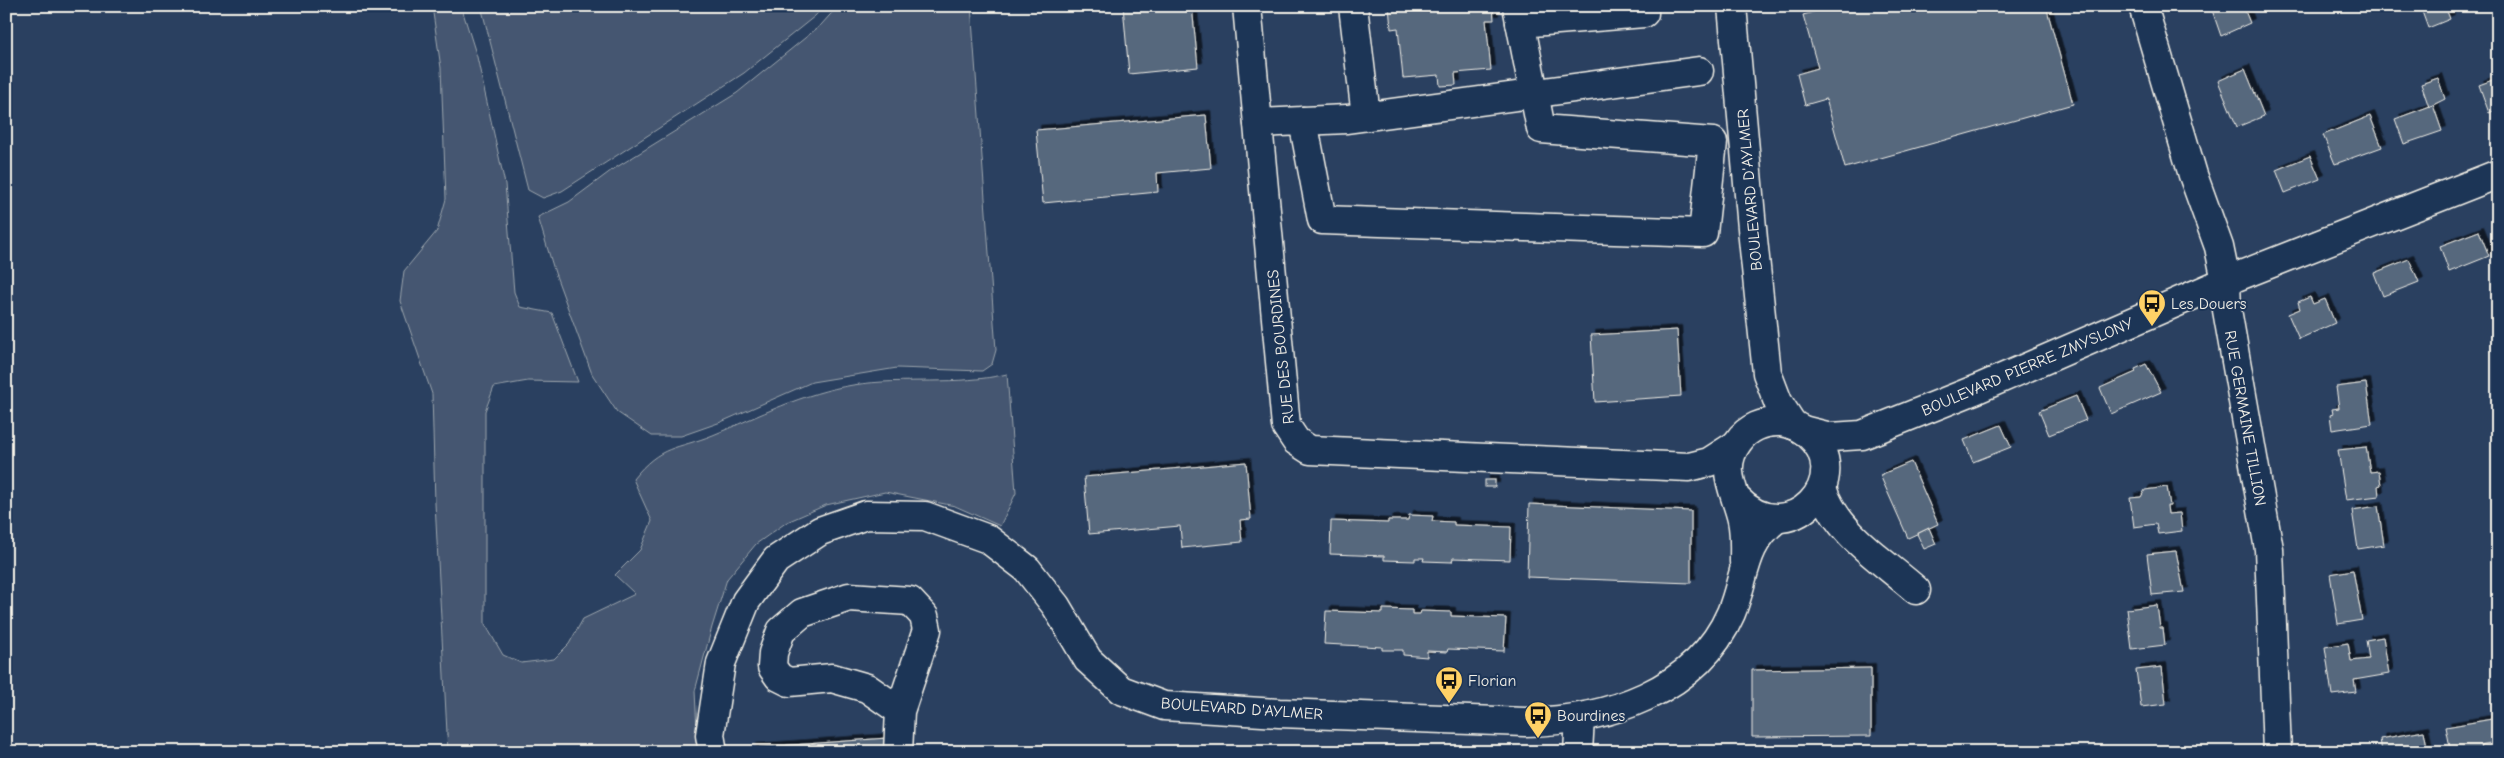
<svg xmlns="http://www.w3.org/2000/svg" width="2504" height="758" font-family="'Comic Neue',sans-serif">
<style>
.green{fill:#445771;stroke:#9ca4ac}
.building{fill:#56677d;stroke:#f4f1e8;filter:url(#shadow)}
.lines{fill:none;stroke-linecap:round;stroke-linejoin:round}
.minor-casing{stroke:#f4f1e8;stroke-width:31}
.minor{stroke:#1d3557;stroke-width:28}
.labels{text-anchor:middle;stroke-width:4;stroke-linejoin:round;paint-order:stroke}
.street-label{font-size:16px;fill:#f4f1e8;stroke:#1d3557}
.poi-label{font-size:16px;fill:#f4f1e8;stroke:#1d3557;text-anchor:start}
</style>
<defs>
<filter id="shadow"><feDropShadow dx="4.5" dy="-4.5" stdDeviation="0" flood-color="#0009"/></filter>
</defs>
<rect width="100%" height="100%" fill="#2a4060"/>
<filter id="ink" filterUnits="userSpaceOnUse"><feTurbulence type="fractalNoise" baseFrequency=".02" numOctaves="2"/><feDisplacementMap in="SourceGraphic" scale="10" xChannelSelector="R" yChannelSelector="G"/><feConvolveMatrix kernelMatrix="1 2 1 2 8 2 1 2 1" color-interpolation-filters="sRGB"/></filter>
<g filter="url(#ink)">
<g class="green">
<path d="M 432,6 L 461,6 L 477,57 L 505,184 L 514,292 L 520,307 L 552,313 L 578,382 L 528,381 L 494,387 L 485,411 L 485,624 L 503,655 L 521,663 L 554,659 L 569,644 L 583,619 L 635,594 L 615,575 L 640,550 L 652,521 L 633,479 C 661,444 676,450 713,435 C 759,416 803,393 853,385 C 904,377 958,386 1007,374 L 1016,493 L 1000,526 L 955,506 L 885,492 L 826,505 L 787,522 L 756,544 L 727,579 L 712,627 L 695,691 L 698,752 L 448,752 L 435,503 L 432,394 L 400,301 L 404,271 L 437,231 L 446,199 L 441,68 Z"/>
<path d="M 481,6 L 824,6 L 815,16 L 744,73 L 562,191 L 543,198 L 528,190 Z"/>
<path d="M 838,6 L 971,6 L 996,350 L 992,364 L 982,371 L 897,368 L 812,382 L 721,422 L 681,436 L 652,436 L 617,412 L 592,374 L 555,273 L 538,217 L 569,202 L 612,170 L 737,93 L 821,25 Z"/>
</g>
<g class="building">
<path d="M 1123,6 L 1192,6 L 1198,67 L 1129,74 Z"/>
<path d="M 1389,6 L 1493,6 L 1494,20 L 1486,20 L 1491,70 L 1455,73 L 1456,85 L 1440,86 L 1439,75 L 1403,78 L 1398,28 L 1391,29 Z"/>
<path d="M 1834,6 L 2046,6 L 2073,104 L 1845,168 L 1826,99 L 1805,105 L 1797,74 L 1818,68 L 1803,15 Z"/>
<path d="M 2243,6 L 2250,23 L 2221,36 L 2211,7 Z"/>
<path d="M 2420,6 L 2445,6 L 2450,19 L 2428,28 Z"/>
<path d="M 2245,69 L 2264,116 L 2237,127 L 2218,81 Z"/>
<path d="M 2438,78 L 2445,99 L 2429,107 L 2421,84 Z"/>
<path d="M 2498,78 L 2498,109 L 2489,113 L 2479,85 Z"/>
<path d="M 2433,105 L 2442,131 L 2404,144 L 2395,119 Z"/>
<path d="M 1206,115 L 1211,168 L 1157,173 L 1158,192 L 1043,203 L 1036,130 Z"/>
<path d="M 2370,116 L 2382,147 L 2335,164 L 2323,135 Z"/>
<path d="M 2310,156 L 2320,179 L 2285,193 L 2276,170 Z"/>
<path d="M 2479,231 L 2489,256 L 2449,272 L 2440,246 Z"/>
<path d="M 2409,259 L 2419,282 L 2383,296 L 2374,273 Z"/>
<path d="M 2310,297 L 2313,304 L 2325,299 L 2335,323 L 2299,339 L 2288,314 L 2300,309 L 2298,302 Z"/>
<path d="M 1677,330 L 1681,396 L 1595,402 L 1591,335 Z"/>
<path d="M 2146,364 L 2161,392 L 2111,414 L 2100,388 L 2136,372 L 2135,369 Z"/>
<path d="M 2366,383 L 2372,424 L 2332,430 L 2330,415 L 2333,414 L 2332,409 L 2339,408 L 2336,387 Z"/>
<path d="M 2076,396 L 2086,420 L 2049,435 L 2039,411 Z"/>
<path d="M 2001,425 L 2011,447 L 1973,462 L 1964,440 Z"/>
<path d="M 2366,447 L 2370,472 L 2379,471 L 2381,485 L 2378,486 L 2379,496 L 2346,500 L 2338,450 Z"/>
<path d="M 1246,462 L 1251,519 L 1240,520 L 1242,542 L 1182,548 L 1180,526 L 1089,534 L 1084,477 Z"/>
<path d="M 1911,462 L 1938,524 L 1908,538 L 1880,475 Z"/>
<rect x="1485" y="480" width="10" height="7"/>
<path d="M 2167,487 L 2170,506 L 2167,506 L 2168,514 L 2180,513 L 2182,531 L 2158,534 L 2156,524 L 2134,527 L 2130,498 L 2141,497 L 2145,490 Z"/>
<path d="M 1529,504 L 1691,511 L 1691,583 L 1527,577 Z"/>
<path d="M 2378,506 L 2384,545 L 2358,549 L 2352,510 Z"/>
<path d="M 1409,515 L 1433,516 L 1432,521 L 1454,522 L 1454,525 L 1511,527 L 1510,560 L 1453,558 L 1452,562 L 1423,561 L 1424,558 L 1415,558 L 1415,561 L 1384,560 L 1384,556 L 1330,554 L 1331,521 L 1388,523 L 1388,520 L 1408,520 Z"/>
<path d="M 1929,528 L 1936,544 L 1924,549 L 1917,534 Z"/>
<path d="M 2176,551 L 2184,592 L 2152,595 L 2147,554 Z"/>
<path d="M 2353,570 L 2362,620 L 2338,624 L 2330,574 Z"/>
<path d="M 2157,605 L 2160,628 L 2163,628 L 2165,645 L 2132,649 L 2127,609 Z"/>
<path d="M 1383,609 L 1412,610 L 1412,614 L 1420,614 L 1421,611 L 1451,612 L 1451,616 L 1506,618 L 1504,651 L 1448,649 L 1447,652 L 1427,651 L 1427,657 L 1403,655 L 1403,650 L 1382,650 L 1382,647 L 1324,644 L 1326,611 L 1383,613 Z"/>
<path d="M 2383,637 L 2389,674 L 2354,680 L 2356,692 L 2332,695 L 2325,647 L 2348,643 L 2351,661 L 2369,659 L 2366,640 Z"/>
<path d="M 2162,667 L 2166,704 L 2141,707 L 2136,670 Z"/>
<path d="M 1871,668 L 1871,736 L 1752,737 L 1752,670 Z"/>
<path d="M 2492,719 L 2496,742 L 2480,745 L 2481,749 L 2451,752 L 2446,727 Z"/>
<path d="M 2424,731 L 2428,752 L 2382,752 L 2380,739 Z"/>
<path d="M 887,738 L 888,752 L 752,752 L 752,748 Z"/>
</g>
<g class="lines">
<g class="minor-casing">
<g id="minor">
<path d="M 1247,6 L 1286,426 L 1296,441 L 1310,450 L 1689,467 L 1709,462 L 1734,446"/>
<path d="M 1353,6 L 1366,116"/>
<path d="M 1732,6 L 1753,239 L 1767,373 L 1778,402 L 1793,425"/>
<path d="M 2143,6 L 2193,175 L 2219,247 L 2226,281 L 2227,310 L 2269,549 L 2277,752"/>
<path d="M 1520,23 L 1644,13"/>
<path d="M 1303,121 L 1322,220 L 1703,233 L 1713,142 L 1541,129 L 1517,6"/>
<path d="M 1258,123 L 1347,119 L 1699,71"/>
<path d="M 1803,430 L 1831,437 L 1862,435 L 1977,389 L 2226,281 L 2498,174"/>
<path d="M 1822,488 C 1836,533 1882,560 1916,590"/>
<path d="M 1737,499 C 1789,554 1858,477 1808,434 C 1801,428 1791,423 1781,422 C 1764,421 1747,428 1738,442 C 1718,469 1736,492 1742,520 C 1745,534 1744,548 1744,562"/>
<path d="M 713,752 L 710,735 L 721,663 L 746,601 L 776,560 L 820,531 L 866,515 L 925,516 L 988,539 L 1027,569 L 1056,606 L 1088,660 L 1121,690 L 1164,706 L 1279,713 L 1525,722 C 1605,721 1697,692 1731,613 C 1746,577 1742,546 1776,519"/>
<path d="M 898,752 L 900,711 L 927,630 L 924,616 L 910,601 L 849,597 L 802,613 L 781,631 L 773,653 L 772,667 L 779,677 L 789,682 L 832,678 L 867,688 L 900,711"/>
<path d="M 1578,752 L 1580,718"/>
</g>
</g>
<use href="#minor" class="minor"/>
</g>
</g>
<defs>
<g id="bus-pin" transform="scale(1.4375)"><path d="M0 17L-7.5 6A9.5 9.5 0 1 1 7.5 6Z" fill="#ffd166" stroke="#1d3557"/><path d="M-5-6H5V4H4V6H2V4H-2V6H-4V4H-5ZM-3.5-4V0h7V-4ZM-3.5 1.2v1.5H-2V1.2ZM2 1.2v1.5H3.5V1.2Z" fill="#111"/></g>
</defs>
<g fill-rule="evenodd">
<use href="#bus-pin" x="2152" y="303"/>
<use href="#bus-pin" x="1449" y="680"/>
<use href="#bus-pin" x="1538" y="715"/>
</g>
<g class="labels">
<g class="street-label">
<text transform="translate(1749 190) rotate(-95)" y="6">BOULEVARD D'AYLMER</text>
<text transform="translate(1280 347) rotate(-96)" y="6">RUE DES BOURDINES</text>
<text transform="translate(2027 366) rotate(-23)" y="6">BOULEVARD PIERRE ZMYSLONY</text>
<text transform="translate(2246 418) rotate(80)" y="6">RUE GERMAINE TILLION</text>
<text transform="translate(1242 708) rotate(4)" y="6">BOULEVARD D'AYLMER</text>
</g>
<g class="poi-label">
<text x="2171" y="309">Les Douers</text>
<text x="1468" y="686">Florian</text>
<text x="1557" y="721">Bourdines</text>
</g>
</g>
<rect width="2504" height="758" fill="none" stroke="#1d3557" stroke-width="25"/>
<rect x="12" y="12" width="2479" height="733" fill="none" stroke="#f4f1e8" stroke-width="2" filter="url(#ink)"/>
</svg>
